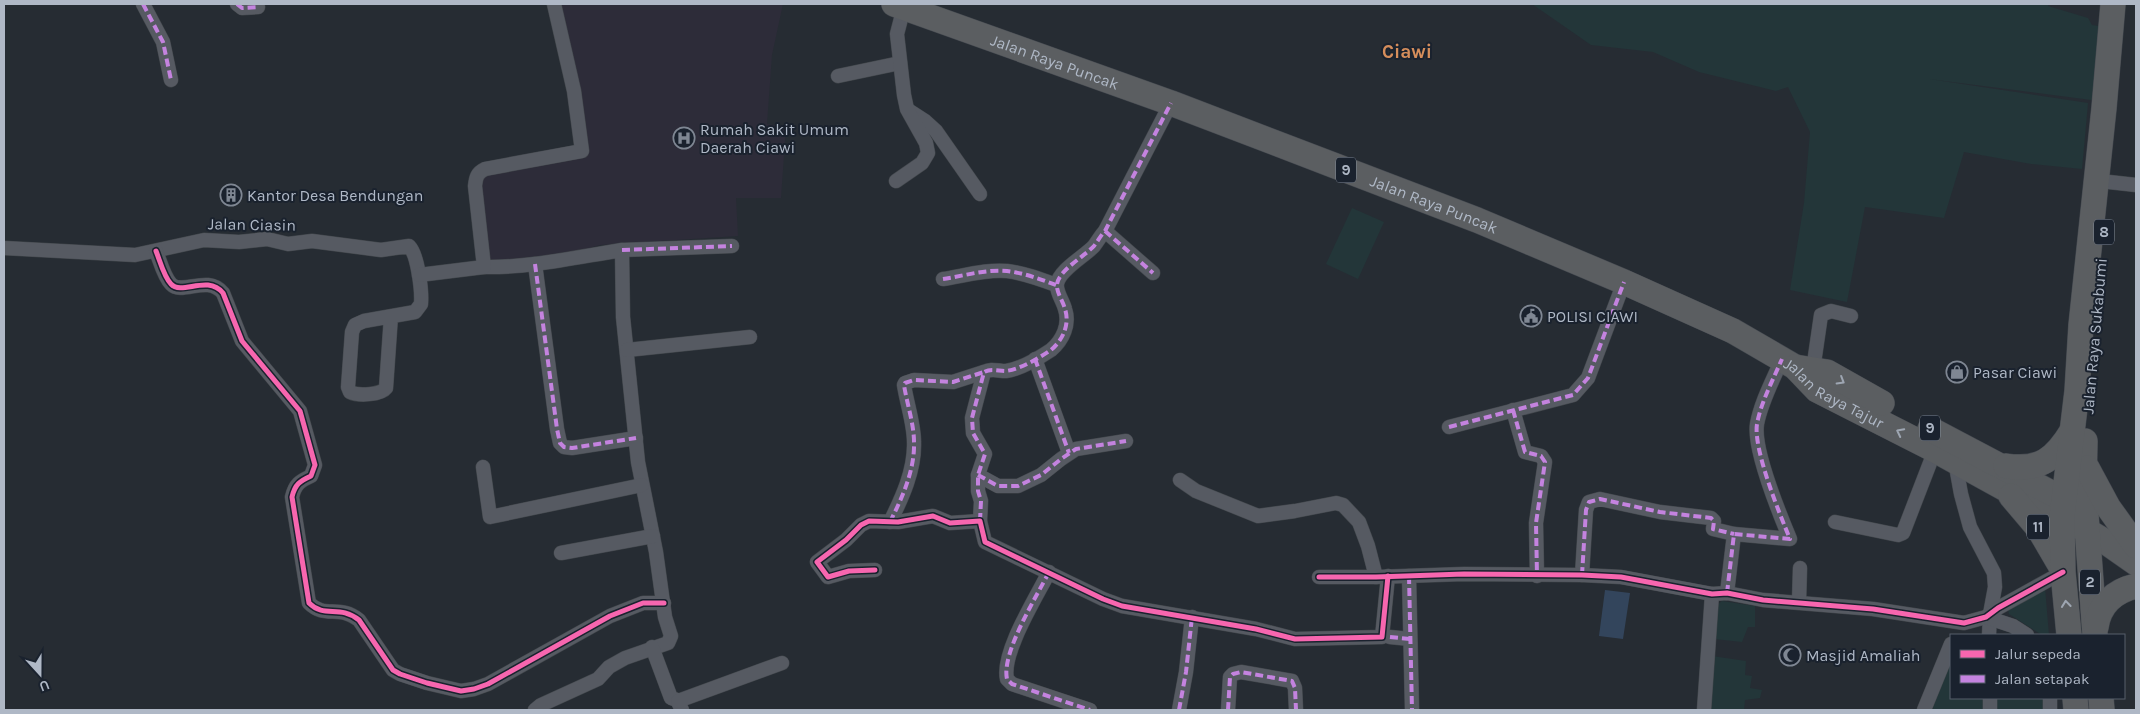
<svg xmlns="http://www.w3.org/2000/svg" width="2140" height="714" font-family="Karla,sans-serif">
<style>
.medical{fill:#2d2c39}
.green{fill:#233639}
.water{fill:#33455c}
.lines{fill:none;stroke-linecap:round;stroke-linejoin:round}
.street-casing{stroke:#42474c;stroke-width:15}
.highway-casing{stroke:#43484f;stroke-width:26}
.street{stroke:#565a62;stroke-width:14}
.highway{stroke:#5b5e61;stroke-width:25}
.quiet{stroke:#c483df;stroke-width:4;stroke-dasharray:8 4;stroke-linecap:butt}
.cycleway-casing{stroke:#1a222e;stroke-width:8}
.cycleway{stroke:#f766af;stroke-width:5}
.oneway{stroke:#9ea6b2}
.labels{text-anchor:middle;stroke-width:4;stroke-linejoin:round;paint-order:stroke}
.shield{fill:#1a222e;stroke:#828b98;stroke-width:1}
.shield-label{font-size:15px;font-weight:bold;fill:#afb8c6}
.street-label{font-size:16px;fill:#afb8c6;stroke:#1a222e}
.poi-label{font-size:16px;fill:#afb8c6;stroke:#1a222e;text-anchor:start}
.quarter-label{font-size:19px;font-weight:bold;fill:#d48d5b;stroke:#1a222e}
</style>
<rect width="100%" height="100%" fill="#262c33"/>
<path class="medical" d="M 561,4 L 783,4 L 772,55 L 767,124 L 786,127 L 781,198 L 736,198 L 738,236 L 600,245 L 569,254 L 494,264 L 489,258 L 478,178 L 585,149 Z"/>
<g class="green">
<path d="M 1532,4 L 2049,4 L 2048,6 L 2088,18 L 2092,25 L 2105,27 L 2099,101 L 1929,79 L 2088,103 L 2082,169 L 2031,164 L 1964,152 L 1944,218 L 1865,207 L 1847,302 L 1790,290 L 1804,203 L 1810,132 L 1788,87 L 1776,91 L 1699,72 L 1653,52 L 1591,45 Z"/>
<path d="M 1352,208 L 1384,222 L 1358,279 L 1326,264 Z"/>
<path d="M 2045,587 L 2049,635 L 2042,635 L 2009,614 L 2008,610 L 2037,595 Z"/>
<path d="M 1722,601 L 1755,606 L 1755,627 L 1748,627 L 1742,642 L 1714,639 L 1715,607 Z"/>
<path d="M 1712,656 L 1746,661 L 1745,675 L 1752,676 L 1750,688 L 1762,690 L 1760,698 L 1745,700 L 1744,710 L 1708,710 Z"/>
<path d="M 1951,660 L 1951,698 L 1985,698 L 1984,710 L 1934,710 L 1932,707 Z"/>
<path d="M 1993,698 L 2044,698 L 2045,710 L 1993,710 Z"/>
</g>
<path class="water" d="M 1605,590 L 1630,593 L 1623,639 L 1599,636 Z"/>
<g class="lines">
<g class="street-casing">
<g id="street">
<path d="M 143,4 L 163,42 L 171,80"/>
<path d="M 237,4 L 242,8 L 258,7"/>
<path d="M 838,76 L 900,63"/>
<path d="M 908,110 L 925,121 L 936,131 L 980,194"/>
<path d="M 896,181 L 922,163 L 928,153 L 926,143 L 907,109 L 904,95 L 897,34 L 904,7"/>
<path d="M 2109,182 L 2136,185"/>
<path d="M 1105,231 L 1153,273"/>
<path d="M 4,248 L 135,255 L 204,240 L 239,242 L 267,239 L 288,244 L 312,241 L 381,250 L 409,246 C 418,255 422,291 421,304 L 415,312 L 364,321 L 355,325 L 352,332 L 348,387 L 350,392 C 358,396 381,395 386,388 L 391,316"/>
<path d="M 622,250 L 732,246"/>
<path d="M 156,251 C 160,261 164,277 171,284 C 182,296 207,274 223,293 L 242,341 L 300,411 L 315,465 L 311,476 C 300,481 295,484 292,497 L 309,603 C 325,619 339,604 359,620 L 393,670 L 400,674 L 427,683 L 461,691 L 474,689 L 488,684 L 610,616 L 643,603 L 664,603"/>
<path d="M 535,264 L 557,429 L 560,443 L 564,447 L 572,448 L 636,438"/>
<path d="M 484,267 C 530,268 577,257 622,250 L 623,317 L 638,462 L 656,552 L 665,617 L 671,636 L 668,643 L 625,658 L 609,667 L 598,679 L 541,705 L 535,710"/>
<path d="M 419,275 L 484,267 L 475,186 C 476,177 477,173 485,169 L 582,151 L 574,91 L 554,4"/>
<path d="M 943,279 C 963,276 986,269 1007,271 C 1024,273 1040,279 1056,285"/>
<path d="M 627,350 L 750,337"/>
<path d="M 1035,359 L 1069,453"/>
<path d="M 1813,370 L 1821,315 L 1831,311 L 1851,316"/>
<path d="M 1513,410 L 1525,452 L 1541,456 L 1545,462 L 1536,523 L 1537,576"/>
<path d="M 1449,427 L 1573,395 L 1588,378 L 1624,282"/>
<path d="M 1955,461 L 1961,494 L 1970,527 L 1994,573 L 1995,587 L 1990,614 L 1989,635"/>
<path d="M 483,467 L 490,517 L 642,485"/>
<path d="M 978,475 L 998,486 L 1018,486 L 1041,475 L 1061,459 L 1076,449 L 1126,441"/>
<path d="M 1180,480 L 1196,491 L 1258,516 L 1295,511 L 1336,503 L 1343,505 L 1359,522 L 1368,546 L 1376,577"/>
<path d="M 980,521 L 981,501 L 978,491 L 978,475 L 985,454 L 973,433 L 972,418 L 984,372 C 991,368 998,371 1006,371 C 1021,369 1039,358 1051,350 C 1063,340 1070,324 1065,309 C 1063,301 1056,292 1057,284 C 1059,270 1085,256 1094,246 C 1098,241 1101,235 1105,231 L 1171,103"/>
<path d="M 890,522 C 902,498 915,470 914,442 C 914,424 907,404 904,385 L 905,383 L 914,380 L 953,382 L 984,372"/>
<path d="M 1835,522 L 1898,535 L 1903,533 L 1935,450"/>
<path d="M 561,553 L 653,536"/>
<path d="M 875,570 L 849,571 L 828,577 L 817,562 L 846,540 L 861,525 L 869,521 L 898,522 L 933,516 L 950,523 L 980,521 L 985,542 L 1103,599 L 1122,606 L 1256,629 L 1295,639 L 1382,637 L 1388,576"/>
<path d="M 1049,572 C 1037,596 1001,653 1007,679 L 1012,684 L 1090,710"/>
<path d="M 1582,575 L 1586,510 L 1589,502 L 1600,499 L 1660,512 L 1711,518 L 1714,521 L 1713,529 L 1734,534"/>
<path d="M 1409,576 L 1412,710"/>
<path d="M 1319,577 L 1376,577 L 1464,574 L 1582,575 L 1621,577 L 1712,594 L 1727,593 L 1763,600 L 1873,609 L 1964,623 L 1986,617 L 1998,608 L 2063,572"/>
<path d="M 1727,593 L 1734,534 L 1790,539 C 1780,515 1753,449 1757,424 C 1761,402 1773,380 1782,359"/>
<path d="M 1799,602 L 1800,568"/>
<path d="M 1986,617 L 2013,626 L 2027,635"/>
<path d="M 1390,637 L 1410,639"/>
<path d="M 652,647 L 671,698 L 677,700 L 682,710"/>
<path d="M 2050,698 L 2050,710"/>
<path d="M 678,701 L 782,663"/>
<path d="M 1179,710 L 1186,672 L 1192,617"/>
<path d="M 1228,710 L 1230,677 L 1233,674 L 1241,672 L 1292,681 L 1295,688 L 1296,710"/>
<path d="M 1704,710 L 1712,594"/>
<path d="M 1924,710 L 1951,644"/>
<path d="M 1990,710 L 1990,698"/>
</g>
</g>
<g class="highway-casing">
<g id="highway">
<path id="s1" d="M 894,4 L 1171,103 L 1333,165 L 1477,220 L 1624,282 L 1733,331 L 1795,367 L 1817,390 L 1935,450 L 2004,488 L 2062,516 L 2106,542 L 2136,563"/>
<path d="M 1795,367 L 1827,372 L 1882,403"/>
<path d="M 1930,429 L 2076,506"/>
<path d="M 2085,441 L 2084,487 L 2095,635"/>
<path d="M 2006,466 C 2040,471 2055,459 2072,431"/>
<path d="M 2087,468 L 2108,507 L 2136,546"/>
<path d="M 2011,496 L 2039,529 L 2060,565"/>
<path d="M 2096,627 C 2099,605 2114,591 2136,586"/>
<path d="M 2069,635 L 2063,572 L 2062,516 L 2077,391 L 2081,325 L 2104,108 L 2113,4"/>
<path d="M 2075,698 L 2076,710"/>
<path d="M 2101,698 L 2102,710"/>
</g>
</g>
<use href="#street" class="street"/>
<use href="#highway" class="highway"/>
<g class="quiet">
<path d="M 143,4 L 163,42 L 171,80"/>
<path d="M 237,4 L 242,8 L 258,7"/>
<path d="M 1105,231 L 1153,273"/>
<path d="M 622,250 L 732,246"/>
<path d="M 535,264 L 557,429 L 560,443 L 564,447 L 572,448 L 636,438"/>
<path d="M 943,279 C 963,276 986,269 1007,271 C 1024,273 1040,279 1056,285"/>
<path d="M 1035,359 L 1069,453"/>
<path d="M 1513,410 L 1525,452 L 1541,456 L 1545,462 L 1536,523 L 1537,576"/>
<path d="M 1449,427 L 1573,395 L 1588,378 L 1624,282"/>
<path d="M 978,475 L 998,486 L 1018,486 L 1041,475 L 1061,459 L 1076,449 L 1126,441"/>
<path d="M 980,521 L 981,501 L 978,491 L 978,475 L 985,454 L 973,433 L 972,418 L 984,372 C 991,368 998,371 1006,371 C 1021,369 1039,358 1051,350 C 1063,340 1070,324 1065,309 C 1063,301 1056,292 1057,284 C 1059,270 1085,256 1094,246 C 1098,241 1101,235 1105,231 L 1171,103"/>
<path d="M 890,522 C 902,498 915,470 914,442 C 914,424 907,404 904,385 L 905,383 L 914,380 L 953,382 L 984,372"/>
<path d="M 1049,572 C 1037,596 1001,653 1007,679 L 1012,684 L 1090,710"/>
<path d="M 1582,575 L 1586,510 L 1589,502 L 1600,499 L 1660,512 L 1711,518 L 1714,521 L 1713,529 L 1734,534"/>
<path d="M 1409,576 L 1412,710"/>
<path d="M 1727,593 L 1734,534 L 1790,539 C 1780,515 1753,449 1757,424 C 1761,402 1773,380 1782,359"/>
<path d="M 1390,637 L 1410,639"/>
<path d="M 1179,710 L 1186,672 L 1192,617"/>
<path d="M 1228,710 L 1230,677 L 1233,674 L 1241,672 L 1292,681 L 1295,688 L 1296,710"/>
</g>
<g class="cycleway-casing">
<g id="cycleway">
<path d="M 156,251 C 160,261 164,277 171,284 C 182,296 207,274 223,293 L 242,341 L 300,411 L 315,465 L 311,476 C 300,481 295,484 292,497 L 309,603 C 325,619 339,604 359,620 L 393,670 L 400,674 L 427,683 L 461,691 L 474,689 L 488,684 L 610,616 L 643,603 L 664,603"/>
<path d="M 875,570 L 849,571 L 828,577 L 817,562 L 846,540 L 861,525 L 869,521 L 898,522 L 933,516 L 950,523 L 980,521 L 985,542 L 1103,599 L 1122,606 L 1256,629 L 1295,639 L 1382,637 L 1388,576"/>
<path d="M 1319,577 L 1376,577 L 1464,574 L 1582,575 L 1621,577 L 1712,594 L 1727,593 L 1763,600 L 1873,609 L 1964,623 L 1986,617 L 1998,608 L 2063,572"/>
</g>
</g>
<use href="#cycleway" class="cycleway"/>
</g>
<defs><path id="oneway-chevron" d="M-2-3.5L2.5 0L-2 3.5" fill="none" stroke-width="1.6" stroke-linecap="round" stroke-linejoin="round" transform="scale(1.25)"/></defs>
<g class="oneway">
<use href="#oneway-chevron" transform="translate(1841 381) rotate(31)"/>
<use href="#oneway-chevron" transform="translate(1900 432) rotate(-153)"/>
<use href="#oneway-chevron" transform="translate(2066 604) rotate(-96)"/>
</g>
<defs>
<g id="hospital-ring" transform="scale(1.125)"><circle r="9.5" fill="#1a222e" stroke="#7f8793" stroke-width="1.5"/><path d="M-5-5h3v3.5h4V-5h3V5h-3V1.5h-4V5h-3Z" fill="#7f8793"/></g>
<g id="building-ring" transform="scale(1.125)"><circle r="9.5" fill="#1a222e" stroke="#7f8793" stroke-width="1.5"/><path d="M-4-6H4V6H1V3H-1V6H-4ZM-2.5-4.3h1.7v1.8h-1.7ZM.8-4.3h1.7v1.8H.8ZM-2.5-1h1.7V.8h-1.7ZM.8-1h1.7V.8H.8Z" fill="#7f8793"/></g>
<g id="civic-ring" transform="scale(1.125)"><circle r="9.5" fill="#1a222e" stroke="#7f8793" stroke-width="1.5"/><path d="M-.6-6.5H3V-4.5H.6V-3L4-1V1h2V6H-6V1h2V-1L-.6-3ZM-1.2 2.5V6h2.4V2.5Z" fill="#7f8793"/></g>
<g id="shop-ring" transform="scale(1.125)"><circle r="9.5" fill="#1a222e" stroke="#7f8793" stroke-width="1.5"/><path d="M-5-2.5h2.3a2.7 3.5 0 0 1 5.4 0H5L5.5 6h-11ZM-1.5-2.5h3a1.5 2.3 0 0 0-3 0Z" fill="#7f8793"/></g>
<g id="mosque-ring" transform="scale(1.125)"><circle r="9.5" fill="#1a222e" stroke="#7f8793" stroke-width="1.5"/><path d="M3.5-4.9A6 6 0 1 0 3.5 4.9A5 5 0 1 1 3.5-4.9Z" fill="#7f8793"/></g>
</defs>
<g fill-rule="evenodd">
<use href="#hospital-ring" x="684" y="138"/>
<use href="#building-ring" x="231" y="195"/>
<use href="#civic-ring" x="1531" y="316"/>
<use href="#shop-ring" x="1957" y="372"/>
<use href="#mosque-ring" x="1790" y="655"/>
</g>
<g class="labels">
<g class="shield">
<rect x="1336" y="157.5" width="20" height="25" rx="4"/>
<rect x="2094" y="219.5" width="20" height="25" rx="4"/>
<rect x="1920" y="415.5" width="20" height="25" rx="4"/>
<rect x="2027" y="514.5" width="22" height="25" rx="4"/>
<rect x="2080" y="569.5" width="20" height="25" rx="4"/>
</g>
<g class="shield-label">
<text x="1346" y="175">9</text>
<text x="2104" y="237">8</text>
<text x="1930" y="433">9</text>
<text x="2038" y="532">11</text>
<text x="2090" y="587">2</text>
</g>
<g class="street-label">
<text dy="6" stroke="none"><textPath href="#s1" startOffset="171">Jalan Raya Puncak</textPath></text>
<text dy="6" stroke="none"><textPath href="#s1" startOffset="576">Jalan Raya Puncak</textPath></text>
<text transform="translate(252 224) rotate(1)" y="6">Jalan Ciasin</text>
<text transform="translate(2094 336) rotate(-85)" y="6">Jalan Raya Sukabumi</text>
<text dy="6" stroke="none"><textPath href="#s1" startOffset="1020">Jalan Raya Tajur</textPath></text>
</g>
<g class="poi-label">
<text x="700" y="135">Rumah Sakit Umum<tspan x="700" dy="18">Daerah Ciawi</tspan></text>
<text x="247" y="201">Kantor Desa Bendungan</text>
<text x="1547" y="322">POLISI CIAWI</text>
<text x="1973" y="378">Pasar Ciawi</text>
<text x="1806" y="661">Masjid Amaliah</text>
</g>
<g class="quarter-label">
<text x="1407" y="58">Ciawi</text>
</g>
</g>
<rect width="2140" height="714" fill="none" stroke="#afb8c6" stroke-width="10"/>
<rect x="1950" y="634" width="175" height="65" fill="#1a222e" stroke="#565e6b"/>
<rect x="1960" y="650" width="25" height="8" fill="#f766af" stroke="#565e6b"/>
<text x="1995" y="659" font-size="15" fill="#afb8c6">Jalur sepeda</text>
<rect x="1960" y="675" width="25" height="8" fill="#c483df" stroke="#565e6b"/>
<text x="1995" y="684" font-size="15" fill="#afb8c6">Jalan setapak</text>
<g transform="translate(40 674) rotate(159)" stroke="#1a222e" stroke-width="4" paint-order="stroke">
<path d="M0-4L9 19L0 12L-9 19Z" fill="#afb8c6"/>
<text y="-8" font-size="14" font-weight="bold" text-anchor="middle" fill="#afb8c6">U</text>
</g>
</svg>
